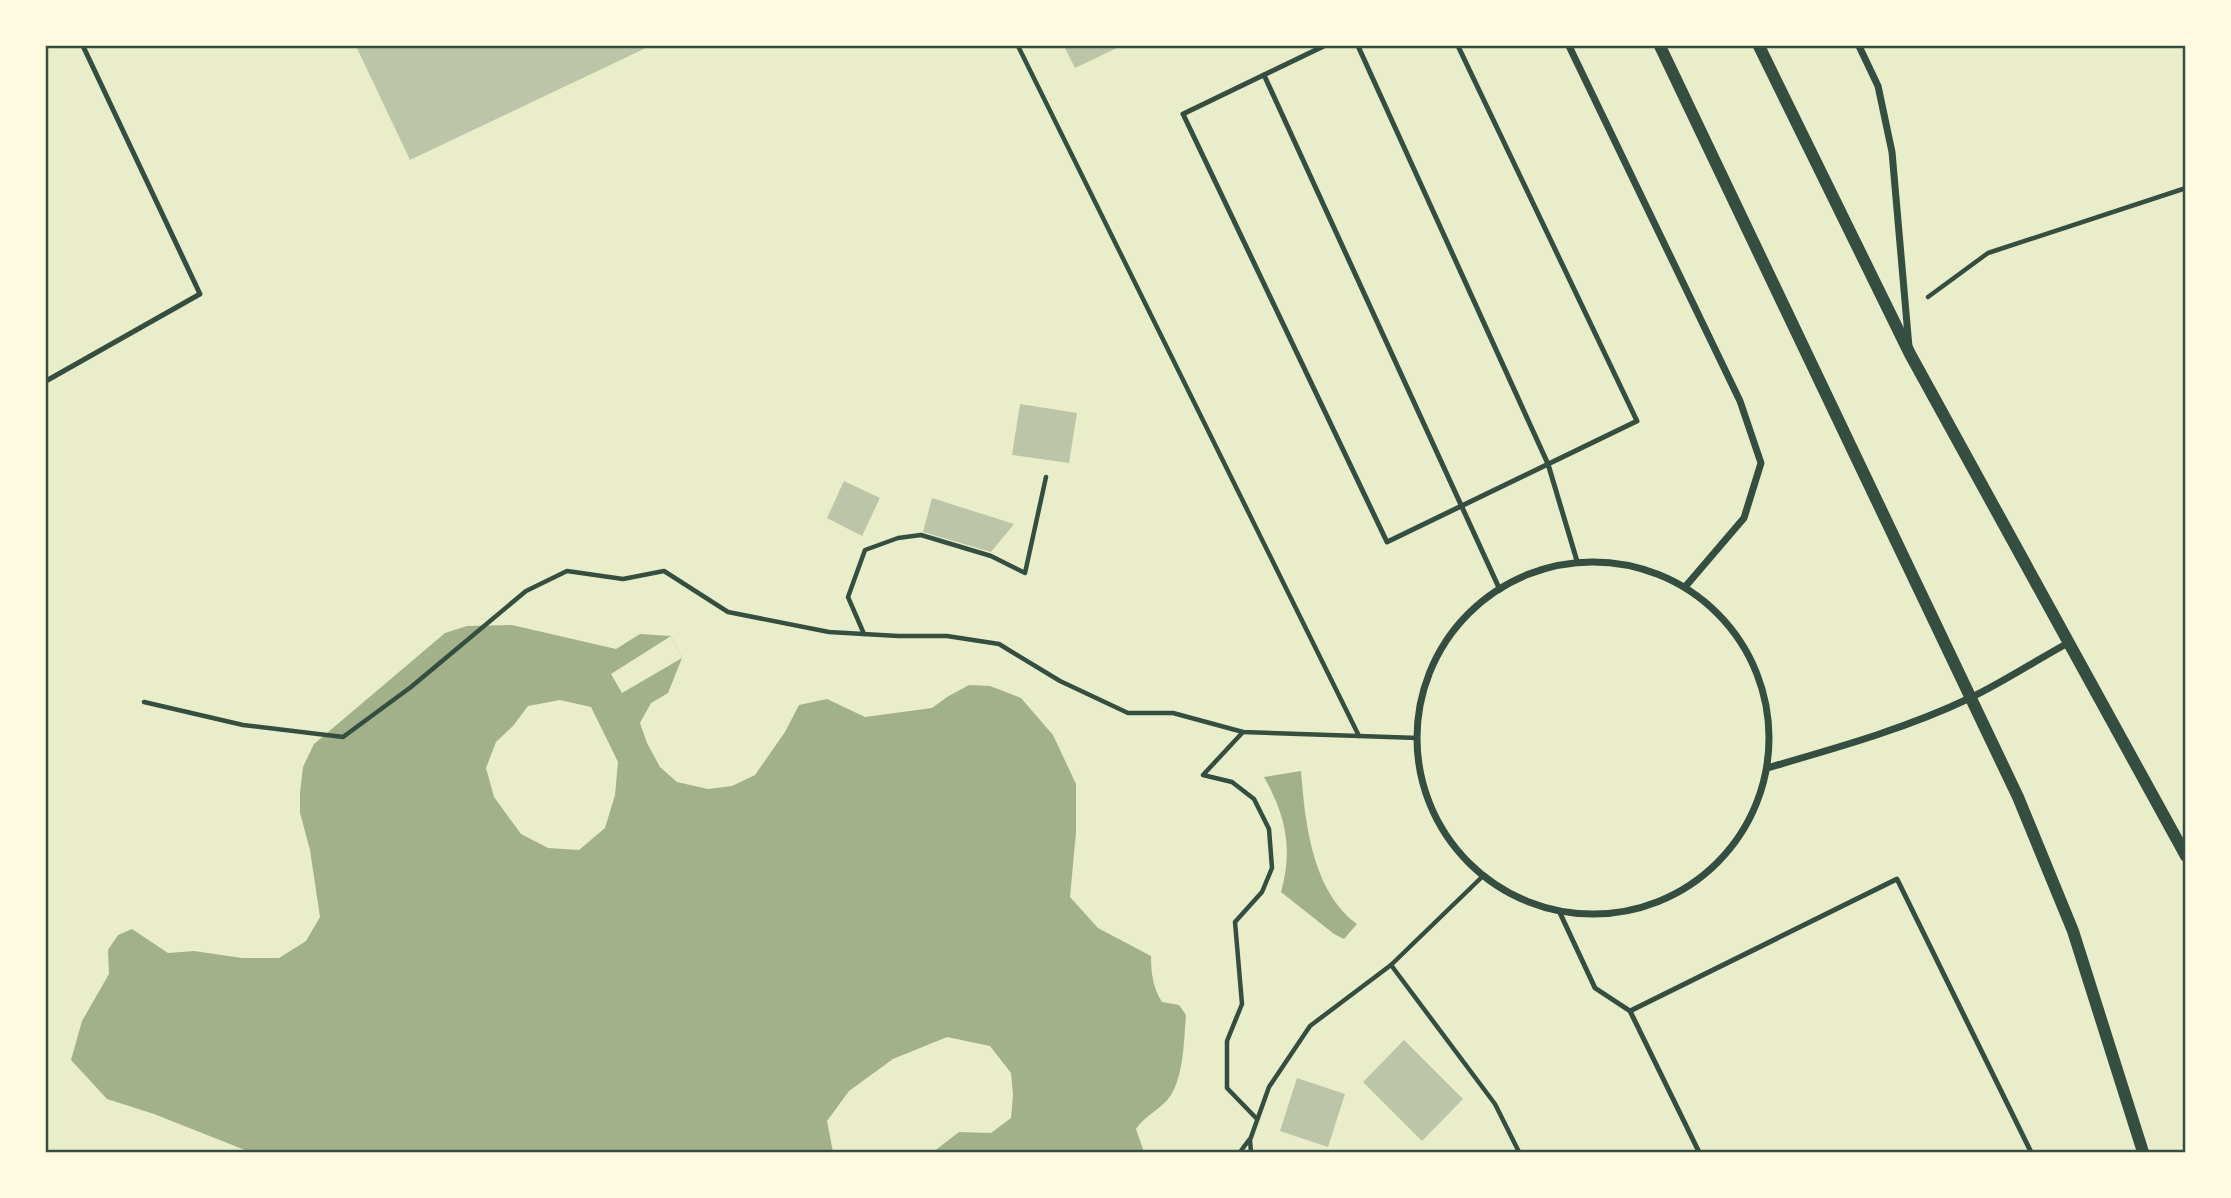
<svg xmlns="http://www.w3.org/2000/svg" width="2231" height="1198" font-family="'Archivo Narrow',sans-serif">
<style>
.water{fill:#a3b18a;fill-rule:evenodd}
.pier{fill:#e9edc9}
.building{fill:#bcc5a7}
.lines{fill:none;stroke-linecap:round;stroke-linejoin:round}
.path{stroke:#344e41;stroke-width:4.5}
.service{stroke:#344e41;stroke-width:5}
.minor{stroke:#344e41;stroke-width:7}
.tertiary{stroke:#344e41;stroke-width:12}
.neatline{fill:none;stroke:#344e41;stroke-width:2.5}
</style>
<rect width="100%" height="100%" fill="#e9edc9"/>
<g class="water">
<path d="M 512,625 L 616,649 L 640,634 L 671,636 L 682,658 L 668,693 L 651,703 L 640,723 L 647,743 L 660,767 L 677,782 L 708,789 L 732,786 L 755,775 L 785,732 L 799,705 L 827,699 L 865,717 L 932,708 L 947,697 L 969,685 L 990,686 L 1021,698 L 1053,735 L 1076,784 L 1076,832 L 1070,897 L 1098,928 L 1151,956 C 1151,973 1153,988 1162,1002 L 1179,1005 L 1186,1015 C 1184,1038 1184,1074 1171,1095 C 1162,1109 1145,1115 1136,1129 L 1144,1152 L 933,1152 L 959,1132 L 991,1133 L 1011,1118 L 1013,1095 L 1011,1073 L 990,1046 L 947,1037 L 893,1059 L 849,1091 L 827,1121 L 833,1152 L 262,1152 L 245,1150 L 154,1114 L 107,1099 L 71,1060 L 82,1021 L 109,974 L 108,950 L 118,935 L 132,929 L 168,953 L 194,951 L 242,958 L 279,958 L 306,941 L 320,917 L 310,850 L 300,813 L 300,793 L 303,767 L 314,744 L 445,633 L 467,626 ZM 560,700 L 591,707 L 618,762 L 615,795 L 605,828 L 579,850 L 548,848 L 521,834 L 494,797 L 486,768 L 496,742 L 513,726 L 528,706 Z"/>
<path d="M 1301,771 C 1305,822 1312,891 1357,924 L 1344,939 L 1334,934 L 1281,892 C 1293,849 1286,816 1264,777 Z"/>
</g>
<path class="pier" d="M 671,636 L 682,658 L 622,693 L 611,674 Z"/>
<g class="building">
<path d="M 356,46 L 650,46 L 410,160 Z"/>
<path d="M 1064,46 L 1121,46 L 1075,68 Z"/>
<path d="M 1020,404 L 1077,413 L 1069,463 L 1012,455 Z"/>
<path d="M 844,481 L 880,498 L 862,536 L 827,518 Z"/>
<path d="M 932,498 L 1014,524 L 991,552 L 923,532 Z"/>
<path d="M 1404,1040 L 1463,1099 L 1422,1141 L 1363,1082 Z"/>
<path d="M 1297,1078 L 1345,1094 L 1328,1147 L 1280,1131 Z"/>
</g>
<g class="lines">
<g class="path">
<path d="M 1018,46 L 1359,736"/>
<path d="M 1928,297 L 1988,253 L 2186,188"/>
<path d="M 864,634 L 848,597 L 865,550 L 898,538 L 921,535 L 991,556 L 1025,573 L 1046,477"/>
<path d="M 144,702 L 243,725 L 343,737 L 411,687 L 526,591 L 567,571 L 623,579 L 664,571 L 728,612 L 829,632 L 898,636 L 947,636 L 999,644 L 1060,681 L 1128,713 L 1173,713 L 1243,732 L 1418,738"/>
<path d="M 1243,732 L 1203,775 L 1232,782 L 1254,799 L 1269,829 L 1272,868 L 1262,892 L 1235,922 L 1242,1004 L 1227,1041 L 1227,1088 L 1257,1119"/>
<path d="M 1391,965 L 1495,1104 L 1519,1152"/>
<path d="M 1240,1152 L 1249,1140"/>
<path d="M 1251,1152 L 1250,1140 L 1269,1087 L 1310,1026 L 1391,965 L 1484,875"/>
</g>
<g class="service">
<path d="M 1324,46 L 1183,114 L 1387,542 L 1637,421 L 1458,46"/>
<path d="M 1358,46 L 1548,464 L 1577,561"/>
<path d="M 1264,75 L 1500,590"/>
<path d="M 46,381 L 200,294 L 83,46"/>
<path d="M 1560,913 L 1595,988 L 1630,1011 L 1699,1152"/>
<path d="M 1630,1011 L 1897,879 L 2031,1152"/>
</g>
<g class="minor">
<path d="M 1569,46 L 1740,401 L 1761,463 L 1744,518 L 1685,587"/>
<path d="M 1859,46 L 1878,86 L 1892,152 L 1909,347"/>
<circle cx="1593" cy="738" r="176"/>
<path d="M 1767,768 C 1836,748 1905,729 1970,698 C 2003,682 2035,661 2068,643"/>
</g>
<g class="tertiary">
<path d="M 1660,46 L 2018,797 L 2073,931 L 2143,1152"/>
<path d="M 1759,46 L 1910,354 L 2186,856"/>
</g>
</g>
<rect width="2231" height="1198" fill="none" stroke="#fefae0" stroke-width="94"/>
<rect x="47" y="47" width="2137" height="1104" class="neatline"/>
</svg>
